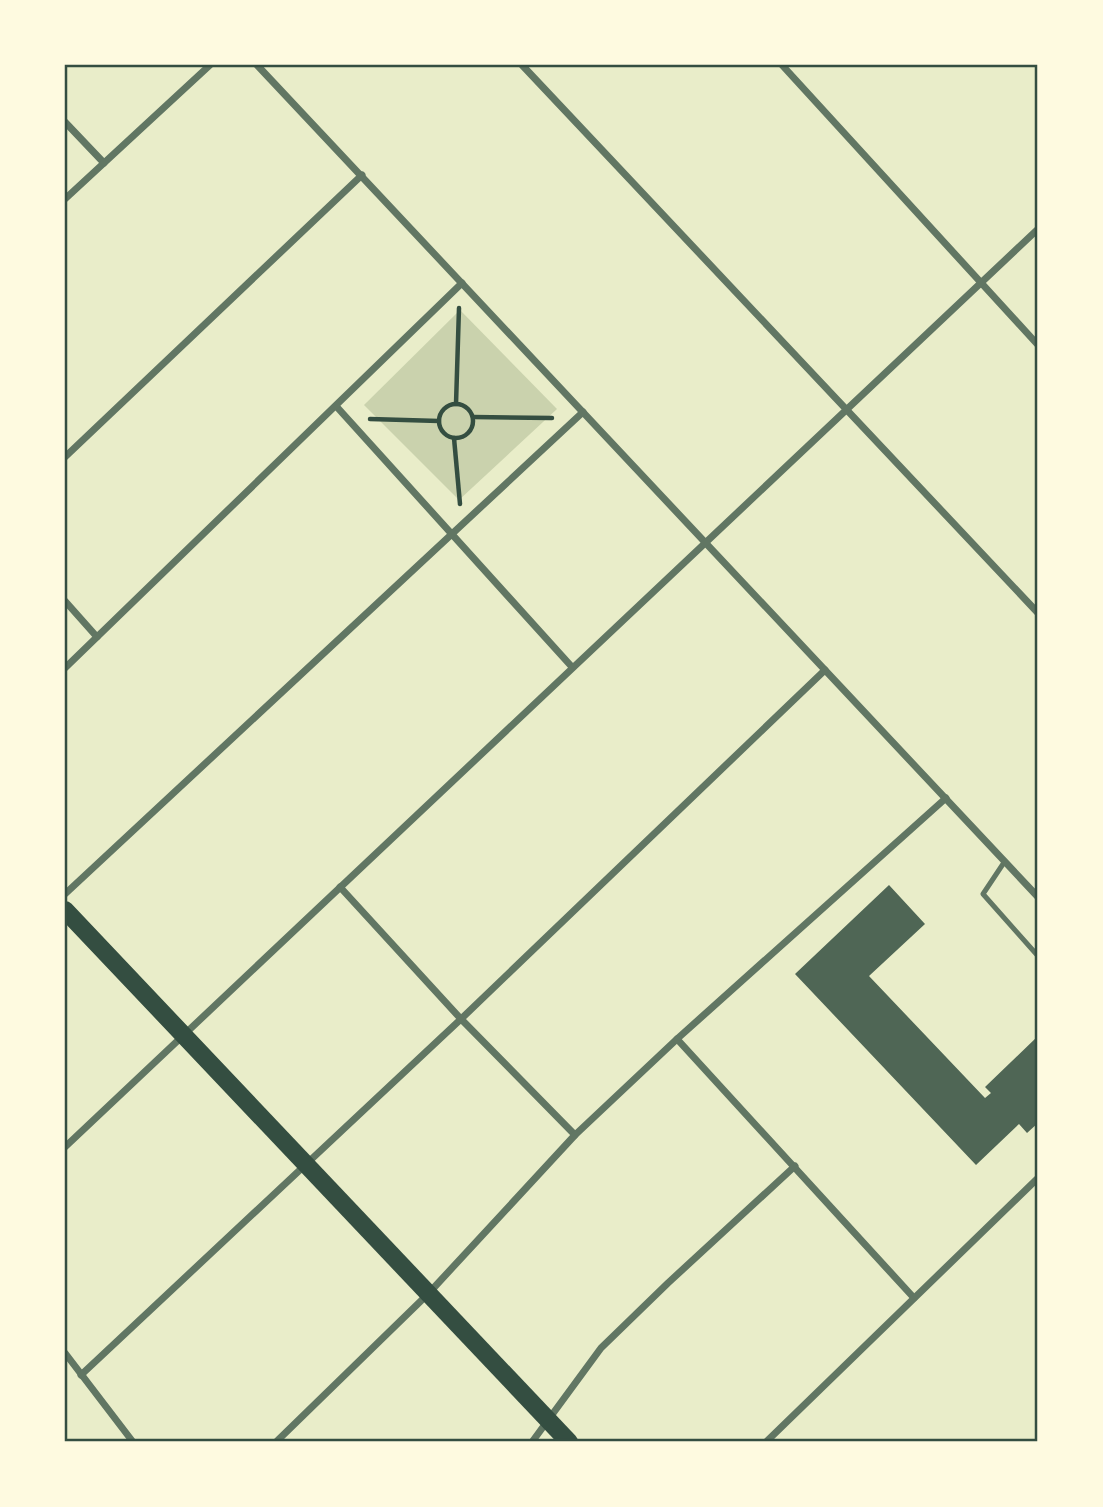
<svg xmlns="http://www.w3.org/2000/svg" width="1103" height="1507" font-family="Poppins,sans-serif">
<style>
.green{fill:#cad2ad}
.building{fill:#4f6655}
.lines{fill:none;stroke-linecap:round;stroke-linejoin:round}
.path{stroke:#344e41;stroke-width:4.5}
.service{stroke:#617663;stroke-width:5}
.minor{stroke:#617663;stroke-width:7}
.primary{stroke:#344e41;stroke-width:18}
.neatline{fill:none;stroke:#344e41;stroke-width:2.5}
</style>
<rect width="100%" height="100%" fill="#e9edc9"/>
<path class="green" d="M 460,310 L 557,409 L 459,500 L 364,405 Z"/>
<path class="building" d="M 889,885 L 925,924 L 869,976 L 985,1098 L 991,1093 L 985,1087 L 1038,1036 L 1038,1123 L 1027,1133 L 1019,1124 L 976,1165 L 795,974 Z"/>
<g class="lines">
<g class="path">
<path d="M 456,404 L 459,308"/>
<circle cx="456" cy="421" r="17"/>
<path d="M 473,417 L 552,418"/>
<path d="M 370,419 L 439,421"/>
<path d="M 454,438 L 460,504"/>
</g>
<path class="service" d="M 1005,861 L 983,894 L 1038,956"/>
<g class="minor">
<path d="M 257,65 L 1038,897"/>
<path d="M 522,65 L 1038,613"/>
<path d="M 782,65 L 1038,345"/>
<path d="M 65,122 L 104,163"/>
<path d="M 65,199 L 210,65"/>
<path d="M 336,406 L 572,667"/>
<path d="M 65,457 L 362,175"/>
<path d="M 65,601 L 97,637"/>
<path d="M 65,668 L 462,283"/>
<path d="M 340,887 L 461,1019 L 575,1135"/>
<path d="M 65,894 L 583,412"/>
<path d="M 677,1039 L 914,1298"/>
<path d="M 65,1147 L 1038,229"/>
<path d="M 65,1353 L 133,1442"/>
<path d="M 81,1375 L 461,1019 L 825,670"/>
<path d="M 276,1442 L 428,1294 L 575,1135 L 677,1039 L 946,798"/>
<path d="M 532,1442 L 601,1348 L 668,1283 L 795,1166"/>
<path d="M 766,1442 L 1038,1178"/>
<path d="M 1037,1442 L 1038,1441"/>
</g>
<path class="primary" d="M 65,910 L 569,1442"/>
</g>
<rect width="1103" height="1507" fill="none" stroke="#fefae0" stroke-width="133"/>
<rect x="66" y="66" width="970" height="1374" class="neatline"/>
</svg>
